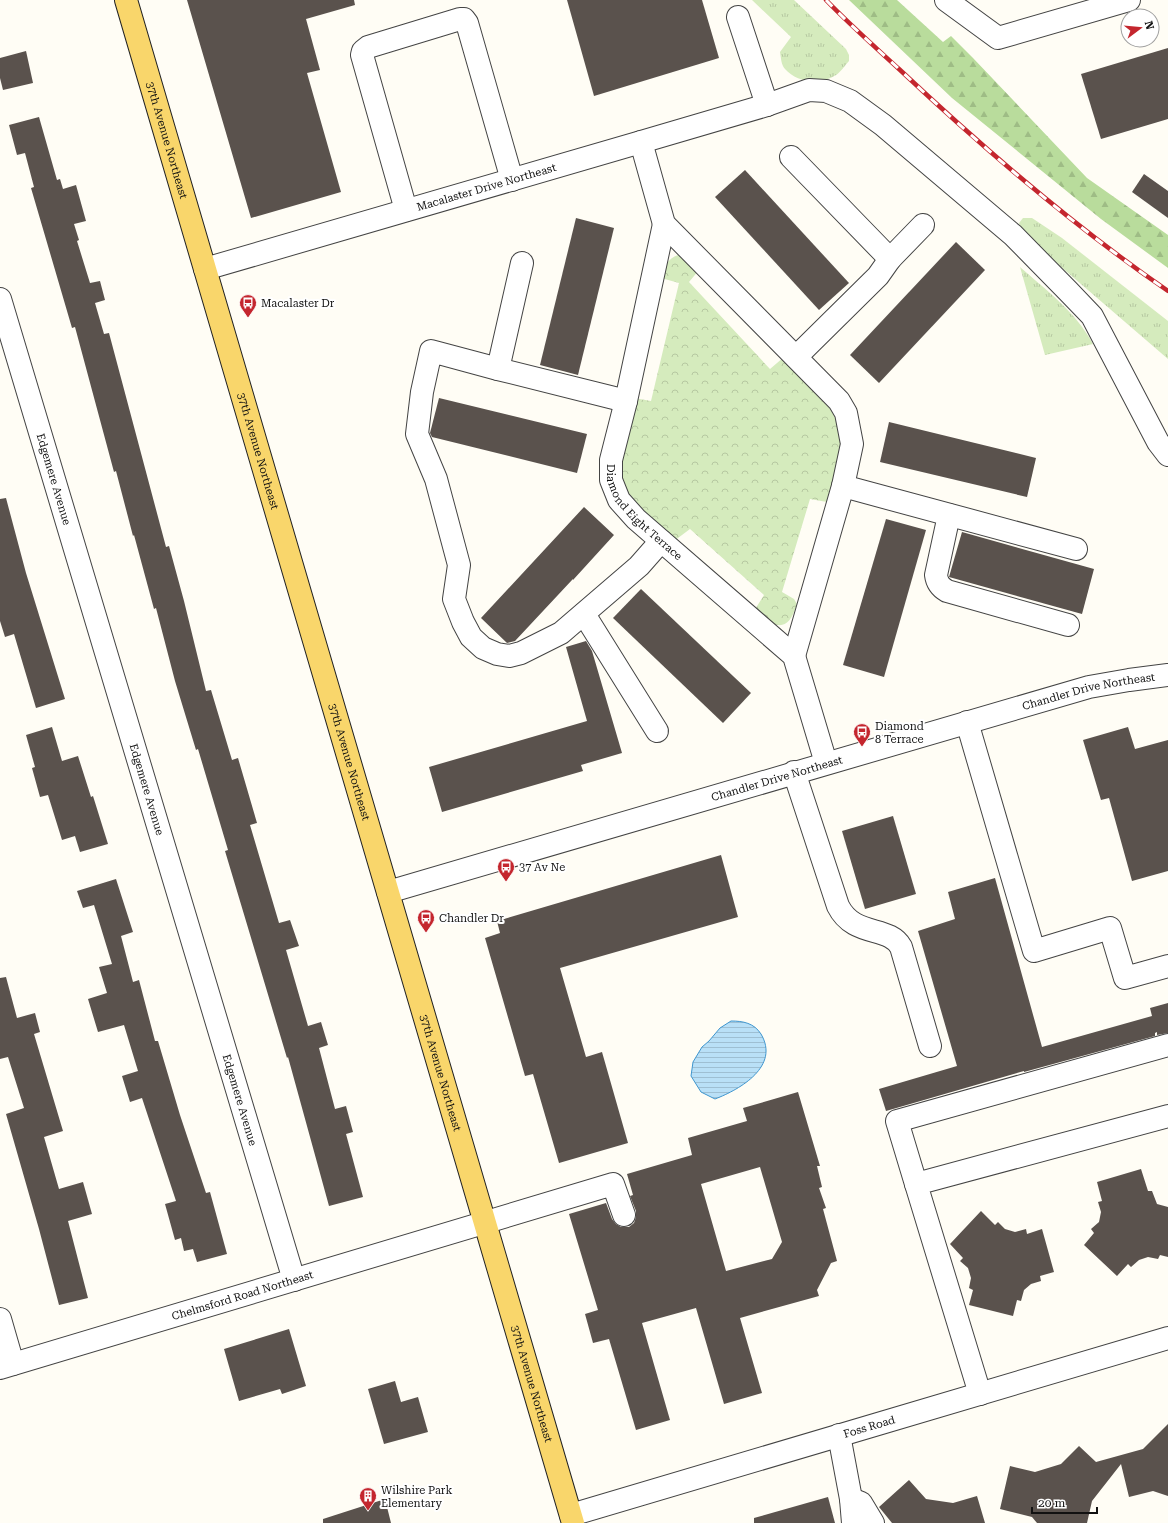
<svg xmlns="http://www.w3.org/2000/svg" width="1168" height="1523" font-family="'Roboto Serif',serif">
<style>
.grass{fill:url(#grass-tufts)}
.forest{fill:url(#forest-firs)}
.park{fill:url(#park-crowns)}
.water{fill:url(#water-rules);stroke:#3f96cf}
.building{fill:#5a524d;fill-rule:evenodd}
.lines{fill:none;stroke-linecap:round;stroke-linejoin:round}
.minor-casing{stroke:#444;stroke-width:24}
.major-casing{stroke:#222;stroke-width:24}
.minor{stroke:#fff;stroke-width:22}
.major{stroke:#f9d66b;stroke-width:22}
.rail-casing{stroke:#c4262e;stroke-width:4.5}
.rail{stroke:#fff;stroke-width:3;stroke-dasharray:9;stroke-linecap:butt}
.labels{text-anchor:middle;stroke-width:4;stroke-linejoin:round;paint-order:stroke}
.street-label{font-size:11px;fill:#111;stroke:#fff}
.poi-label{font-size:11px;fill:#111;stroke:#fff;text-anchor:start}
</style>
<defs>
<pattern id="grass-tufts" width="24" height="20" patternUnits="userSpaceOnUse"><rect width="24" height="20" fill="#d5ebbd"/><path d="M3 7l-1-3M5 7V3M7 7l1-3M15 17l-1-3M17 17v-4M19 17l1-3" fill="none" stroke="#b6c8a1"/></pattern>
<pattern id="forest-firs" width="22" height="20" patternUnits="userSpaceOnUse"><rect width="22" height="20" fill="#b9dc9c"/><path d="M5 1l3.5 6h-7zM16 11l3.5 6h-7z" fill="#9ebc85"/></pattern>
<pattern id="park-crowns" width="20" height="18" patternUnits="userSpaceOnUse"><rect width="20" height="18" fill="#d5ebbd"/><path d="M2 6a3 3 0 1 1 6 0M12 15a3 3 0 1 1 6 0" fill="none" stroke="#b6c8a1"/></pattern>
<pattern id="water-rules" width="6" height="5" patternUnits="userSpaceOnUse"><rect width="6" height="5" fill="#b9e0f7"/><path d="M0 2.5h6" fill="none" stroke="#9ebfd3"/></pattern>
</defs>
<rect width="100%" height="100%" fill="#fffdf5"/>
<g class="grass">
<path d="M 752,0 L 794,0 L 846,49 L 849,55 L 849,61 C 845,65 841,72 836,75 C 821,85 797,83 785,69 C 781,65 781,57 780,52 L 791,37 Z"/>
<path d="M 1023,218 L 1032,218 L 1062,238 L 1168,321 L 1168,359 L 1060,266 L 1021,229 L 1019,223 Z"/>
<path d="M 1020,267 C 1046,290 1076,312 1093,344 L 1045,355 Z"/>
</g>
<path class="forest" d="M 849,0 L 897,0 L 943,42 L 951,36 L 973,58 L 1087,178 L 1168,235 L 1168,268 L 1101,219 L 952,98 Z"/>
<path class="park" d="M 678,255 L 688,256 L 699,270 L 689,282 L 770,369 L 784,357 C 810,385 846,411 841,454 C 839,470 831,486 827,502 L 810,499 L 782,592 L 794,599 L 797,604 C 787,636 774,626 754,611 L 764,595 L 690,529 L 674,541 C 660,528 642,515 631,498 C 612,472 628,428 634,398 L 651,401 L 679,283 L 661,278 C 663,268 668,258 678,255 Z"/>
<path class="water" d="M 731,1021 C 743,1021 754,1023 761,1034 C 780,1066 741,1089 715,1099 L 701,1092 L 691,1076 L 693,1062 L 702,1047 L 709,1041 L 720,1028 Z"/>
<g class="building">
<path d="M 187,0 L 354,0 L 355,5 L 306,19 L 320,70 L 307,73 L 341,192 L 251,218 Z"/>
<path d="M 567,0 L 702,0 L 719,58 L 594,96 Z"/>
<path d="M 1168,48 L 1168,119 L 1101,139 L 1081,74 Z"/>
<path d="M 26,51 L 33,83 L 3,90 L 0,78 L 0,58 Z"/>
<path d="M 39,117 L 57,180 L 60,179 L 63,189 L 76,185 L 86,221 L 74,224 L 79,240 L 77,241 L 90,283 L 100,281 L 105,300 L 95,303 L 104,334 L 109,333 L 166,547 L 169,546 L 184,601 L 206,691 L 211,690 L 232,760 L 238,758 L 257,823 L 250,825 L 279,923 L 290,920 L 299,946 L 286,950 L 308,1026 L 321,1022 L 328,1045 L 319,1048 L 335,1109 L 346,1106 L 353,1132 L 346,1134 L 363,1197 L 329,1206 L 288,1057 L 287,1058 L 225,851 L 228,850 L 198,749 L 196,750 L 175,681 L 156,608 L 154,609 L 134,535 L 133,536 L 116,471 L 114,472 L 75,327 L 72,328 L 31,188 L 34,187 L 25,153 L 17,155 L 9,125 Z"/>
<path d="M 745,170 L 849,283 L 819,310 L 715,197 Z"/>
<path d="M 1144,174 L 1168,191 L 1168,218 L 1132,192 Z"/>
<path d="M 576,218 L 614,228 L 578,375 L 540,365 Z"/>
<path d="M 956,242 L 985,270 L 879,383 L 850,355 Z"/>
<path d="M 439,398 L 587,434 L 577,473 L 432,437 L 430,433 Z"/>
<path d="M 889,422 L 1036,458 L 1027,497 L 880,462 Z"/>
<path d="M 6,498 L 26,573 L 65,699 L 36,708 L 14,634 L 5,637 L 0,621 L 0,499 Z"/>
<path d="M 584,507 L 614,535 L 573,580 L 572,579 L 572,580 L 515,641 L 507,643 L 481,618 Z"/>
<path d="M 886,519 L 926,530 L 884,677 L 843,665 Z"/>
<path d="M 962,532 L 1094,569 L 1082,614 L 949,577 Z"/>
<path d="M 641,589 L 751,693 L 723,723 L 613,618 Z"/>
<path d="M 586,641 L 592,651 L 622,753 L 581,765 L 583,771 L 442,812 L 429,767 L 587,721 L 566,647 Z"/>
<path d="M 52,727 L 62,761 L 78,756 L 91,797 L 93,796 L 108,844 L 80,852 L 75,836 L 62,840 L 48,795 L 40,797 L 32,768 L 35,767 L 26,735 Z"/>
<path d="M 1128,727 L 1135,749 L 1168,740 L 1168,871 L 1132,881 L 1109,798 L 1101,800 L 1083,740 Z"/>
<path d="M 893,816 L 916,894 L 865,909 L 842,831 Z"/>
<path d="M 721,855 L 738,917 L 560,968 L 586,1057 L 602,1052 L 628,1143 L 559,1163 L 533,1074 L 525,1076 L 485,938 L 500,933 L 497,921 Z"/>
<path d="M 995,878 L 1042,1047 L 1152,1016 L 1150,1008 L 1168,1003 L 1168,1033 L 1157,1035 L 1157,1032 L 1155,1033 L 1155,1036 L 1024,1072 L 1024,1071 L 886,1111 L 879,1089 L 957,1066 L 918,931 L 955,919 L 948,892 Z"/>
<path d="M 116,879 L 133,932 L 121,936 L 133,982 L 139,980 L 155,1041 L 158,1041 L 180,1115 L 206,1193 L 210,1192 L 227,1254 L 197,1262 L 193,1249 L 184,1251 L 181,1238 L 175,1240 L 165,1204 L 176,1201 L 142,1098 L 130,1102 L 122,1076 L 138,1071 L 124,1025 L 98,1032 L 88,999 L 107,993 L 99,967 L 112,964 L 94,905 L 83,908 L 77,891 Z"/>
<path d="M 6,977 L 17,1018 L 35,1013 L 40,1032 L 34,1034 L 63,1131 L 44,1137 L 59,1189 L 83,1182 L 92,1214 L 68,1221 L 88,1298 L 59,1305 L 39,1229 L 6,1114 L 24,1108 L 8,1057 L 0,1059 L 0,978 Z"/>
<path d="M 798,1092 L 820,1166 L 817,1166 L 822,1187 L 819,1188 L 826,1208 L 823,1209 L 837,1261 L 831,1263 L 817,1290 L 819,1296 L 740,1318 L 762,1393 L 724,1404 L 696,1308 L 642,1323 L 670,1420 L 636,1430 L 609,1339 L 593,1343 L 585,1314 L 598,1310 L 569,1214 L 606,1203 L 612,1219 L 616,1224 L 621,1227 L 629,1227 L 634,1223 L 636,1217 L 636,1211 L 630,1196 L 633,1195 L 627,1174 L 692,1155 L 688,1138 L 747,1121 L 743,1108 ZM 760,1167 L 782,1242 L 772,1259 L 726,1271 L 701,1184 Z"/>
<path d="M 1141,1169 L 1148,1191 L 1152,1191 L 1157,1204 L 1168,1207 L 1168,1257 L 1160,1255 L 1158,1259 L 1148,1257 L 1139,1260 L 1131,1267 L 1128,1264 L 1117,1276 L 1084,1245 L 1094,1233 L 1091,1229 L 1099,1222 L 1101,1212 L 1098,1202 L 1102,1201 L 1097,1182 Z"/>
<path d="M 981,1211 L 995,1225 L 998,1222 L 1005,1229 L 1015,1232 L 1026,1229 L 1027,1234 L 1042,1229 L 1054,1272 L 1040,1276 L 1041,1281 L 1031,1284 L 1024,1290 L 1021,1301 L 1017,1300 L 1013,1316 L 969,1305 L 973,1290 L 969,1288 L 971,1278 L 968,1268 L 960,1261 L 963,1258 L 950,1244 Z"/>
<path d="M 289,1329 L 306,1386 L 282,1394 L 280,1389 L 239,1401 L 224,1349 Z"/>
<path d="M 395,1381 L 401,1402 L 418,1397 L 428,1432 L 384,1444 L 368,1389 Z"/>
<path d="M 1168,1424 L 1168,1496 L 1153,1491 L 1129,1497 L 1121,1464 L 1092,1501 L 1087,1523 L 1037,1523 L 1032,1517 L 1000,1509 L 1010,1466 L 1035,1472 L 1061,1464 L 1079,1446 L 1096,1462 L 1143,1449 Z"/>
<path d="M 909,1480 L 926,1499 L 953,1503 L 977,1496 L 985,1523 L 892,1523 L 879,1507 Z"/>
<path d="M 828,1497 L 835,1523 L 754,1523 L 754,1518 Z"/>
<path d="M 385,1499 L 391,1523 L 323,1523 L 323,1519 Z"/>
</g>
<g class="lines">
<g class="minor-casing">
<g id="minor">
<path d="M 946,0 L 998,38 L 1129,0"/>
<path d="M 738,17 L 767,105"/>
<path d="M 641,142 L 664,224 L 839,401 L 846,413 L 852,444 L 843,486 L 794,656"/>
<path d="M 791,157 L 890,259"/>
<path d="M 406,210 L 362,55 L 363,51 L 368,47 L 460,19 L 464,19 L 467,23 L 512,180"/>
<path id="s1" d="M 664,224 L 626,401 L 611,460 L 611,480 L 619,500 L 636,519 L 794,656 L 826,763"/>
<path id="s2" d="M 205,269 L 641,142 L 767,105 L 809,90 L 826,91 L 850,101 L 883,125 L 1013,235 L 1068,291 L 1092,316 L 1158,442 L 1168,455"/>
<path id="s3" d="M 0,299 L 294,1280"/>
<path d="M 796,357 L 878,276 L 890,259 L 923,225"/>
<path d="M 498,369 L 522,263"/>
<path d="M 626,401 L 498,369 L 431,351 L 422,392 L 417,434 L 436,479 L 459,565 L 454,599 L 463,622 L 471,637 L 483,648 L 497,654 L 509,656 L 521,653 L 561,633 L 639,566 L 661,541"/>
<path d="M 843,486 L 1076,549"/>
<path d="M 949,515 L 936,575 C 937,583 940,587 947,591 L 1068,625"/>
<path d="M 584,614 L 657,731"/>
<path d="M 967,722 L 1034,951 L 1110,928 L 1125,978 L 1168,966"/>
<path d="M 794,772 L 838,906 C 854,938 889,925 901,947 L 930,1046"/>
<path id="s4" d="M 388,892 L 1089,687 L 1129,680 L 1168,675"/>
<path d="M 916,1184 L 897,1121 L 1168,1045"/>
<path d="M 0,1319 L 13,1364"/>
<path id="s5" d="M 0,1368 L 613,1184 L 624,1215"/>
<path d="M 980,1394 L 916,1184 L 1168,1116"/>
<path d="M 839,1435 L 851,1499 L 853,1523"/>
<path d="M 851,1499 L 861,1503 L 873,1523"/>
<path id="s6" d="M 571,1515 L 1168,1338"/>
</g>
</g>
<g class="major-casing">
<g id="major">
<path id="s7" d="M 126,0 L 573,1523"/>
</g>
</g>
<use href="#minor" class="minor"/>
<use href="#major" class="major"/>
<g class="rail-casing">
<path id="rail" d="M 826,0 C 849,24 874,46 899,69 C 983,148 1072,225 1168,291"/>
</g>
<use href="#rail" class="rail"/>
</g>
<defs>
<g id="bus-pin" transform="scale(0.9)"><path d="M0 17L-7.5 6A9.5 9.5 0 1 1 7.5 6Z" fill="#c4262e" stroke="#fff"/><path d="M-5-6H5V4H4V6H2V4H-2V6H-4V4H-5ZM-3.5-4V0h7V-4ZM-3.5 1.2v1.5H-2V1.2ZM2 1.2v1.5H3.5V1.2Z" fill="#fff"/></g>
<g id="building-pin" transform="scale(0.9)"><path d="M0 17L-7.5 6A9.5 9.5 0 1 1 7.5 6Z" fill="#c4262e" stroke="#fff"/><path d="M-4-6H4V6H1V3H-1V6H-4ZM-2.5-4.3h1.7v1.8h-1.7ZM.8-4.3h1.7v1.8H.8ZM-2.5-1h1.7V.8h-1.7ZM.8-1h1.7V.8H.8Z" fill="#fff"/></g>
</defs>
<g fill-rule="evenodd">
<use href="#bus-pin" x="248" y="303"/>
<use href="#bus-pin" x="862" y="732"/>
<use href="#bus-pin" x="506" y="867"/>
<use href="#bus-pin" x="426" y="918"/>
<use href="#building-pin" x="368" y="1496"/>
</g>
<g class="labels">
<g class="street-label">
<text dy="4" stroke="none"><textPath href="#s7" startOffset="146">37th Avenue Northeast</textPath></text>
<text dy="4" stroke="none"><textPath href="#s2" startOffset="293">Macalaster Drive Northeast</textPath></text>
<text dy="4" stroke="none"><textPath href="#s7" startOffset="470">37th Avenue Northeast</textPath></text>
<text dy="4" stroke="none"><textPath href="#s3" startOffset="188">Edgemere Avenue</textPath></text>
<text dy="4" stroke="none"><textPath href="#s1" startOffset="307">Diamond Eight Terrace</textPath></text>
<text dy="4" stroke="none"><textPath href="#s4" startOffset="729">Chandler Drive Northeast</textPath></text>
<text dy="4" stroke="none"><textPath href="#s7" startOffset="794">37th Avenue Northeast</textPath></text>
<text dy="4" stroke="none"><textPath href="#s4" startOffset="405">Chandler Drive Northeast</textPath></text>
<text dy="4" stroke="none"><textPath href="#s3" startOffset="512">Edgemere Avenue</textPath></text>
<text dy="4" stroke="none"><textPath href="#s7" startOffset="1118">37th Avenue Northeast</textPath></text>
<text dy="4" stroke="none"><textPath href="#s3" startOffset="836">Edgemere Avenue</textPath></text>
<text dy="4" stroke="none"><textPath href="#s5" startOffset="253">Chelmsford Road Northeast</textPath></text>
<text dy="4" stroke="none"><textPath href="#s7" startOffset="1442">37th Avenue Northeast</textPath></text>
<text dy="4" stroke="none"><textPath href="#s6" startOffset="311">Foss Road</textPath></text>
</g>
<g class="poi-label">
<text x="261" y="307">Macalaster Dr</text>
<text x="875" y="730">Diamond<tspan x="875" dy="13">8 Terrace</tspan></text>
<text x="519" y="871">37 Av Ne</text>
<text x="439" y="922">Chandler Dr</text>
<text x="381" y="1494">Wilshire Park<tspan x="381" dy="13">Elementary</tspan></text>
</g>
</g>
<g transform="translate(1140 28) rotate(74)"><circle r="19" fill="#ffffff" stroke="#a0a0a0"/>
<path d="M0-3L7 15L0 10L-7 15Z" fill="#c4262e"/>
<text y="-6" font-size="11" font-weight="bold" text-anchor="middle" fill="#111111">N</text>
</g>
<path d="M1032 1507v6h65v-6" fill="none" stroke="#111111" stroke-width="2"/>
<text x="1038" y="1507" font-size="12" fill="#111111" stroke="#ffffff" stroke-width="3" paint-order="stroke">20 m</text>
</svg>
